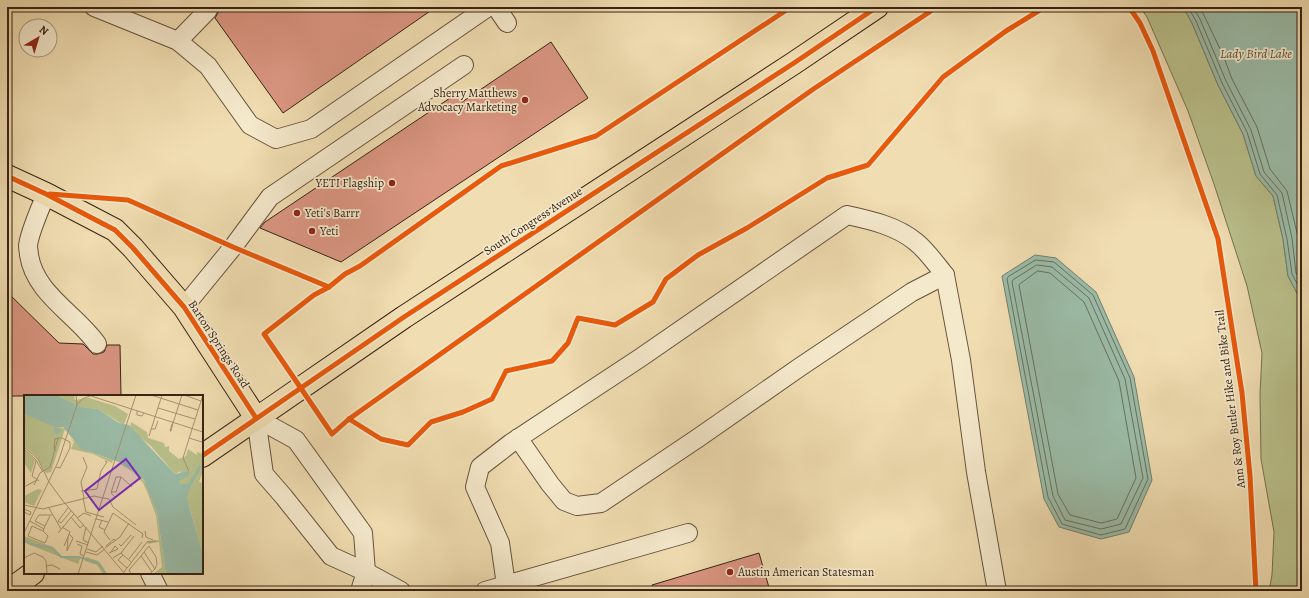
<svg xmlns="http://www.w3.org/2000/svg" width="1309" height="598" font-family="Alegreya,serif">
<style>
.green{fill:#bac18c;stroke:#787250}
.water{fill:#9bbca8;stroke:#737f6d}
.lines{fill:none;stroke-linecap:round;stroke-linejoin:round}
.shore{stroke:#69705e;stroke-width:1}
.building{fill:#db9682;stroke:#372315}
.lane-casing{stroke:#65523c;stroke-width:20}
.primary-casing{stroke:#372315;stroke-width:24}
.lane{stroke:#f5e9cc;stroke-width:18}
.primary{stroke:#f0ddb1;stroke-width:22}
.cycleway-casing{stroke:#f5e9cc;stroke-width:8}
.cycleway{stroke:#e8590c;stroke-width:5}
.poi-dot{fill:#8f2418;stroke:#f5e9cc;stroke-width:1.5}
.labels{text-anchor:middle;stroke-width:3.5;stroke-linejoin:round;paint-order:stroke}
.poi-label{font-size:12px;fill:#372315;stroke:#f5e9cc;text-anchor:start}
.street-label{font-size:12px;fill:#372315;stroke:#f5e9cc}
.water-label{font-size:13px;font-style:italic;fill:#555141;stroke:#f5e9cc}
.inset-river{fill:none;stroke:#9bbca8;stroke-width:2}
.inset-road{fill:none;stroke:#a69373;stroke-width:1}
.view{fill:#7b2cbf;fill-opacity:0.15;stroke:#7b2cbf;stroke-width:2}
.inset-edge{fill:none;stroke:#372315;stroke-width:2}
</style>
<rect width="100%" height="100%" fill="#f0ddb1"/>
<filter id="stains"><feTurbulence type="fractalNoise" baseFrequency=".005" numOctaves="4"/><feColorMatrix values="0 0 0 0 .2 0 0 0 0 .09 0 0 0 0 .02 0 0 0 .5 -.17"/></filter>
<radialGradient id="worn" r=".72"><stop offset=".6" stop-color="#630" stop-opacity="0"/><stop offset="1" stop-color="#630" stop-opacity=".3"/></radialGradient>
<path class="green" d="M 1140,7 L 1183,7 L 1192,23 L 1218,85 L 1243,134 L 1256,176 L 1273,196 L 1283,239 L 1288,276 L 1298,295 L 1302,332 L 1302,591 L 1269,591 L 1272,575 L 1274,532 L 1261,459 L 1260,395 L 1262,353 L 1247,286 L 1214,184 L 1188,111 L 1147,17 Z"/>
<g class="water">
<path d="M 1183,7 L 1302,7 L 1302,332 L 1298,295 L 1288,276 L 1283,239 L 1273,196 L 1256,176 L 1243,134 L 1218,85 L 1192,23 Z"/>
<path d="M 1035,255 L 1056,258 L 1096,292 L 1134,377 L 1152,480 L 1129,532 L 1101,539 L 1059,527 L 1044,499 L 1002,276 Z"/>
</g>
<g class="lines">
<g class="shore">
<path d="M 1188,7 L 1196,21 L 1222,83 L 1247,132 L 1260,174 L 1277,195 L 1287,239 L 1292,274 L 1302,293"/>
<path d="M 1193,7 L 1200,19 L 1226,81 L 1251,130 L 1264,172 L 1282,193 L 1292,238 L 1296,273 L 1302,283"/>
<path d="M 1200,7 L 1223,55 L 1232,79 L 1257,127 L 1270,169 L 1287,191 L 1298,237 L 1302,269"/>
<path d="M 1036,260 L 1054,262 L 1093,295 L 1130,378 L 1148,479 L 1125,529 L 1101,535 L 1062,524 L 1048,497 L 1007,279 L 1008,277 Z"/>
<path d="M 1037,265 L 1052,267 L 1089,298 L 1125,379 L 1143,478 L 1121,524 L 1101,529 L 1065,520 L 1053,496 L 1012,282 L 1013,280 Z"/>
<path d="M 1038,271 L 1050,273 L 1084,302 L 1119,381 L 1136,478 L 1117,519 L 1101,523 L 1070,515 L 1058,494 L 1019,285 Z"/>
</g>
</g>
<g class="building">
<path d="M 218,7 L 436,7 L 283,113 L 215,18 L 218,13 Z"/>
<path d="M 551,42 L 588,98 L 341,262 L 260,228 L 265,222 L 456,94 L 462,102 Z"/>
<path d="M 7,292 L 59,343 L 83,344 L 93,354 L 98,354 L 104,352 L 107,345 L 120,345 L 121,396 L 7,396 Z"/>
<path d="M 759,553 L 770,591 L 653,591 L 652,585 Z"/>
</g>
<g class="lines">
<g class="lane-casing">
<g id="lane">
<path d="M 94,7 L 178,41 L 208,66 L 250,125 L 276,139 L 311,129 L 488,7"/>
<path d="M 496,7 L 507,23"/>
<path d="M 178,41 L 208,10"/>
<path d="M 46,194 C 41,207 29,233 28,246 C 28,249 29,252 29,255 C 35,294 76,314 97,344"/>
<path d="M 945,275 L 961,360 L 976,472 L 997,591"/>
<path d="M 184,307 L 233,247 L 270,197 L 464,65"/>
<path d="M 256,418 L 264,474 L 284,497 L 331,556 L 366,572 L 401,591"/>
<path d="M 256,418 L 296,440 L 363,533 L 366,572 L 360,591"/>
<path d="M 150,573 L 159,591"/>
<path d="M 506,585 L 500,543 L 475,487 L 480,467 L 511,443 L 640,358 L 847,215 C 870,220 897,226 916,242 C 927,251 936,264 945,275 L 912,292 L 800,367 L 698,438 L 601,503 L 577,506 L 564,501 L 550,484 L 518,438"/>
<path d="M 485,591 L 688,533"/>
</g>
</g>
<g class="primary-casing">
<g id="primary">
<path d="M 7,176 L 46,194 L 115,230 L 133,248 L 184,307 L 256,418"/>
<path d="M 202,456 L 404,317 L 794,63 L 877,7"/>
<path d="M 8,591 L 33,573"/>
</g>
</g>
<use href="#lane" class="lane"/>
<use href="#primary" class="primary"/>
<g class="cycleway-casing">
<g id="cycleway">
<path d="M 791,7 L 596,136 L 501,166 L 360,266 L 345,274 L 329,287 L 314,295 L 264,334 L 332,434 L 349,419 L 812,90 L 937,7"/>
<path d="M 1129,7 L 1140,23 L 1153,51 L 1218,239 L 1242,393 L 1250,476 L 1256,591"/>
<path d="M 7,176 L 46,194 L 115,230 L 133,248 L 184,307 L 256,418"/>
<path d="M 50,194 L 128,200 L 233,247 L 329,287"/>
<path d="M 349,419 L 381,439 L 408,445 L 431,422 L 463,412 L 492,399 L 506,371 L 552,361 L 568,343 L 578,318 L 615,325 L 653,302 L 666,279 L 698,255 L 747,228 L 827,178 L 868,165 L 943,77 L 1006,31 L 1045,7"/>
<path d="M 202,456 L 404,317 L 794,63 L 877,7"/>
</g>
</g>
<use href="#cycleway" class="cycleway"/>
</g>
<g class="poi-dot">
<circle cx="525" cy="100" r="4"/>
<circle cx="392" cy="183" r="4"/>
<circle cx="297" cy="213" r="4"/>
<circle cx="312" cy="231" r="4"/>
<circle cx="730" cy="572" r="4"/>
</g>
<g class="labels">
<g class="poi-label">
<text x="517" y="97" text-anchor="end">Sherry Matthews<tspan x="517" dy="14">Advocacy Marketing</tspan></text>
<text x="384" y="187" text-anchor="end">YETI Flagship</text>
<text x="305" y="217">Yeti's Barrr</text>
<text x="320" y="235">Yeti</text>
<text x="738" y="576">Austin American Statesman</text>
</g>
<g class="street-label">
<text transform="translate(533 221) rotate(-33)" y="4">South Congress Avenue</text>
<text transform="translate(219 344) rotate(57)" y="4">Barton Springs Road</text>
<text transform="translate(1230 399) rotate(-97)" y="4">Ann &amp; Roy Butler Hike and Bike Trail</text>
</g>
<g class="water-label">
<text x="1256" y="58">Lady Bird Lake</text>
</g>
</g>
<g transform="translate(24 395)">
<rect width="179" height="179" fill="#f0ddb1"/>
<path d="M 32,0 L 50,0 L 51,5 L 65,3 L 91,11 L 104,19 L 100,29 L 98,29 L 74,14 L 58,12 ZM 0,19 L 41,34 L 27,77 L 22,78 L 13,62 L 0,51 ZM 107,27 L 123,37 L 124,43 L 140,48 L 141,52 L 145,51 L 145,56 L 155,64 L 162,61 L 164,54 L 173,60 L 173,57 L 179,59 L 179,76 L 175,87 L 179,88 L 179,159 L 165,110 L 156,110 L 149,91 L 157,76 L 151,79 L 127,51 L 106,34 ZM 46,43 L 65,57 L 89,65 L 88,68 L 69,59 L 47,54 L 50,47 ZM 0,55 L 11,65 L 7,78 L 0,68 ZM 93,67 L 105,71 L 123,89 L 133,119 L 142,179 L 129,179 L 138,172 L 135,147 L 124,149 L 123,146 L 135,145 L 132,121 L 124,99 L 119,88 L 109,77 ZM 14,94 L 18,95 L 10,111 L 0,107 L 0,101 ZM 0,141 L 29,152 L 38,161 L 57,162 L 54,169 L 6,150 L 0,147 ZM 62,162 L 74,166 L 83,179 L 79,179 L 73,170 L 61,166 Z" fill="#bac18c"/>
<path d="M 0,0 L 32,0 L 58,12 L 74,14 L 95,28 L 105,30 L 151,79 L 166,76 L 164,81 L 155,86 L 156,89 L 164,89 L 174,73 L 173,71 L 169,71 L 166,68 L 168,70 L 172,71 L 174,72 L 179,69 L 164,97 L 163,104 L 179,159 L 179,179 L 142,179 L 133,118 L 120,85 L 98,68 L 57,54 L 39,32 L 31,32 L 38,36 L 33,40 L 30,37 L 31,32 L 0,19 Z" fill="#9bbca8"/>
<path class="inset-river" d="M 0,145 L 6,149 L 28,153 L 37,162 L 55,162 L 75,168 L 82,179"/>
<path class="inset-road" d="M 64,0 L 179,37M 127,0 L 174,15M 160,0 L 177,6M 53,10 L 58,4 L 66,1M 134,13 L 171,24M 113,16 L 113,20 L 118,21 L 120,18M 149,28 L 147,36 L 146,36 L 148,29 ZM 149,28 L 158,0M 127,34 L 131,34 L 134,26M 168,34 L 179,0M 125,41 L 138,0M 165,43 L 178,47M 0,52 L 14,64 L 25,87M 1,55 L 12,65 L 19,77M 32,56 L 30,53 L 31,44 L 34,43M 59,62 L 63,72 L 57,87 L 60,103M 12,66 L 8,81 L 15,86M 165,76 L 159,63 L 168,34M 97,82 L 108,92M 25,87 L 39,106 L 101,179M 10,90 L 16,78 L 26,72 L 34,43 L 38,43 L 46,47 L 46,53 L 36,73 L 32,72M 0,92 L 13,85M 57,96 L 73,94 L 77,76 L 83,67 L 81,66M 88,97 L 92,97 L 97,82 L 92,82 L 87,98 L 91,102M 59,103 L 62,117 L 80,122M 79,103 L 85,104 L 89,112 L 112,130M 0,110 L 19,114 L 70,101 L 79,103M 25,113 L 37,134M 0,117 L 6,120 L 7,117 L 0,114M 26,121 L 21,131 L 11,126 L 15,120 L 28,120M 47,122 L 56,133 L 60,130M 53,123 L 60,118 L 67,121M 72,124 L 84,127M 78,125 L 75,132 L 81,135M 6,126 L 20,134M 34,126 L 37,128 L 47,116M 34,126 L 44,113M 38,132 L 46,137 L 40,151M 62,132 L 59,145 L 65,148M 19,136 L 24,141 L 21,148 L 4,141 L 8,131 L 19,136 L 21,131M 121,136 L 122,142 L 129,145M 0,138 L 34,67 L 53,10 L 52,0M 34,138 L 50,119M 44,142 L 43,156 L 49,143 L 45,139M 86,145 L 80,137 L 89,118 L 119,139 L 118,143M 52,146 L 64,150M 53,149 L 58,151 L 56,159 L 60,161M 95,149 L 97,151 L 107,140M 82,151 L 90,144 L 92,146M 81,153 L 96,142 L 105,128M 63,154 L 72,157 L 79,151M 62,157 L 73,160 L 81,154M 120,157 L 117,161 L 128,177 L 125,179M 85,158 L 94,154 L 91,151 L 87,157M 97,158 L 110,141M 99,160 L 94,165 L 103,173M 0,163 L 10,158 L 19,162 L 22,166 L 23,179M 89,163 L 97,158 L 107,167M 105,164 L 118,147M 22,171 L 28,170 L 36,174M 100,177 L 123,147 L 132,146M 128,177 L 131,174 L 133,169 L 132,162 L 125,151 L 120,157 L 131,174M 54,179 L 112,0M 107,179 L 105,175 L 117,161"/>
<path class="view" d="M 102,64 L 116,83 L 75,115 L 61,96 Z"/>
<rect width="179" height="179" class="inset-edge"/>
</g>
<rect width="1309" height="598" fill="none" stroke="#f0ddb1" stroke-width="24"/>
<rect x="8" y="8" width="1293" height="582" fill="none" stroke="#372315" stroke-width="2"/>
<rect x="12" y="12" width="1285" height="574" fill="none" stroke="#372315"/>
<g transform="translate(38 38) rotate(38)"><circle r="19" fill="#f5e9cc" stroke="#a99a83"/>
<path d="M0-3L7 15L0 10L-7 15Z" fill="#8f2418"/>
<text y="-6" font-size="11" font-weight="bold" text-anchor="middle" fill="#372315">N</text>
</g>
<rect width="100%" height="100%" filter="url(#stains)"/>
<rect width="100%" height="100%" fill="url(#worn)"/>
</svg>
